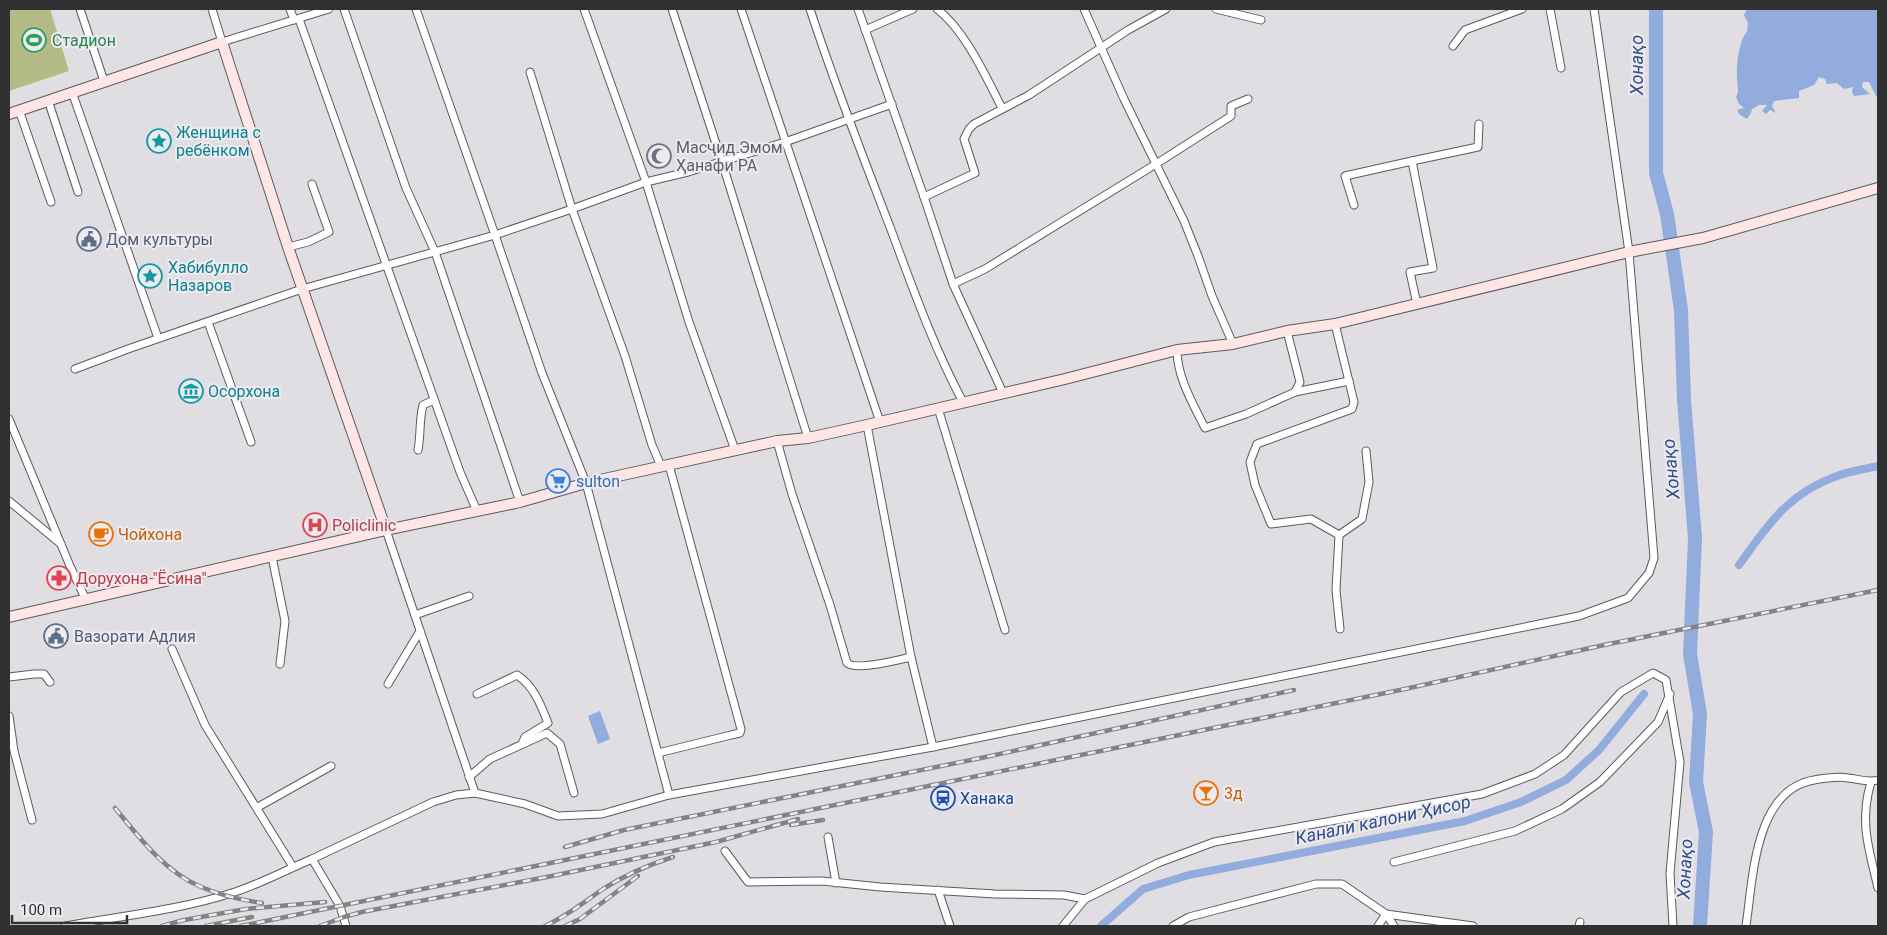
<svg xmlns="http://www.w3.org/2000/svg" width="1887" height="935" font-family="Roboto,sans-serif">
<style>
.green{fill:#b5bb87}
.water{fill:#92acdd}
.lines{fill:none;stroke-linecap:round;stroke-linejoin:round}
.canal{stroke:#92acdd;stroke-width:8}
.river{stroke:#92acdd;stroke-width:14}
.street-casing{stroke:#5c5a5d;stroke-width:9}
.secondary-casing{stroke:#5c5a5d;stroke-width:12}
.street{stroke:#fff;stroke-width:7}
.secondary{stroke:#ffe6e6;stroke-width:10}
.rail-casing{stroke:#838284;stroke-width:4.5}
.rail{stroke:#edebef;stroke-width:2.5;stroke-dasharray:8;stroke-linecap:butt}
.labels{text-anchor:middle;stroke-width:4;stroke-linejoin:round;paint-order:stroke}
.leisure-label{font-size:16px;fill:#27864d;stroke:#edebef;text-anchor:start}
.culture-label{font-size:16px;fill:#0d838f;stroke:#edebef;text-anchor:start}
.worship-label{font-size:16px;fill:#5b616d;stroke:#edebef;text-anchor:start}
.service-label{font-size:16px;fill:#4e5e75;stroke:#edebef;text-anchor:start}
.shop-label{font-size:16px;fill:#366cbe;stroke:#edebef;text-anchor:start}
.health-label{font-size:16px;fill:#be3a42;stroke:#edebef;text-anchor:start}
.food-label{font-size:16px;fill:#c56008;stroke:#edebef;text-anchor:start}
.transit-label{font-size:16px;fill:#164399;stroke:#edebef;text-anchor:start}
.water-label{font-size:18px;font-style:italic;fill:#2f4e8b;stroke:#edebef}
</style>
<rect width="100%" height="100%" fill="#e0dee2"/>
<path class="green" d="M 9,9 L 50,9 L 69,71 L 9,91 Z"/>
<g class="water">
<path d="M 1747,9 L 1878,9 L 1878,96 L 1876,96 L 1869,82 L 1863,82 L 1862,87 L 1870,94 L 1854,96 L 1852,92 L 1853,87 L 1844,89 L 1837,83 L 1827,84 L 1825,79 L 1819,77 L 1814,85 L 1799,91 L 1799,98 L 1774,101 L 1772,106 L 1776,113 L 1770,110 L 1766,114 L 1762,111 L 1767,105 L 1759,105 L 1752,109 L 1751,113 L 1747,119 L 1740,115 L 1737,110 L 1744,108 L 1739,104 L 1736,97 C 1740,90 1737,86 1737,78 C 1736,67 1739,39 1747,32 L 1748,23 L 1744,15 Z"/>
<path d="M 600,711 L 610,739 L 598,744 L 588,716 Z"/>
</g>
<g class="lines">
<g class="canal">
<path d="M 1739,565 C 1768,525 1788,493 1837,476 C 1850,471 1865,469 1878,466"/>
<path d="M 1101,926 L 1143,889 L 1189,875 L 1465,821 L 1521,802 L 1566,780 L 1599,750 L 1644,694"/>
</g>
<path class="river" d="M 1656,9 L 1656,173 L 1667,214 L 1681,310 L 1684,400 L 1695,538 L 1690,654 L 1700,714 L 1696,782 L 1706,832 L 1700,926"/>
<g class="street-casing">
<g id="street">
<path d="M 80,9 L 104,81"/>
<path d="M 212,9 L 222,42 L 329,9"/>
<path d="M 290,9 L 294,20"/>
<path d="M 344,9 L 406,188 L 435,252 L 520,502"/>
<path d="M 416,9 L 495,235 L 542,373 L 586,483 L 669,795"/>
<path d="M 584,9 L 646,182 L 689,322 L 735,450"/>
<path d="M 672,9 L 722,162 L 808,438"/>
<path d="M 741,9 L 880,422"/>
<path d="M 810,9 C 834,83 862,154 890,227 C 912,286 933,346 963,402"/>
<path d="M 858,9 L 924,197 L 953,284 L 1003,393"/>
<path d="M 937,9 C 965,30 986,77 1002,108"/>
<path d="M 1084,9 L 1124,99 L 1184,221 L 1198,256 L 1212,296 L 1233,344"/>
<path d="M 1216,9 L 1261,20"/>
<path d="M 1550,9 L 1561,68"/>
<path d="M 299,19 L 460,472 L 477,511"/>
<path d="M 865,30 L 913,9"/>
<path d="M 1453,46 L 1465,30 L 1522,9"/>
<path d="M 530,72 L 572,209 L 625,356 L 652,445 L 661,466"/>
<path d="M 72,92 L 158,338"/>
<path d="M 48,100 L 78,192"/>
<path d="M 19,110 L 51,202"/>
<path d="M 1412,161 L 1478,147 L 1479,124"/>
<path d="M 924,197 L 975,173 L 964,139 L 969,129 L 974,124 L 1029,95 L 1128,30 L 1166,9"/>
<path d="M 1354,205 L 1345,176 L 1412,161 L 1433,268 L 1410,272 L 1417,304"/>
<path d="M 288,247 L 308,242 L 329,232 L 312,184"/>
<path d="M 953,284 L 985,269 L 1156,164 L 1231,116 L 1231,106 L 1248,99"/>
<path d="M 208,322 L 251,442"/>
<path d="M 1335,324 L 1354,402 L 1352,409 L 1257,444 L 1250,462 L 1255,485 L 1271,524 L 1311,519 L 1339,535 L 1336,590 L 1340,629"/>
<path d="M 1287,331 L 1300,382 L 1295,392"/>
<path d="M 1177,350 C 1177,377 1193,404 1205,428 L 1246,414 L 1295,392 L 1349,381"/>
<path d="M 75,369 L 128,349 L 302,289 L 495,235 L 572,209 L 646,182 L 688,172 L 785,142 L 892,104"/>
<path d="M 938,408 L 1005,630"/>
<path d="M 9,419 L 70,566 L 86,600"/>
<path d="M 867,425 L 911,657 L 933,747"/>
<path d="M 777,441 L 792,494 L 830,605 L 847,663 C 856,671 897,660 911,657"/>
<path d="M 418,450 C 421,434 419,420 423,405 L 434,400"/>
<path d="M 9,501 L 61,544"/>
<path d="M 1339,535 L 1362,519 L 1369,482 L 1366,451"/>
<path d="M 272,557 L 285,621 L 280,664"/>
<path d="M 415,615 L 469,596"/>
<path d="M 172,649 L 205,725 L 293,867"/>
<path d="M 9,677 L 34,674 L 44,674 L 50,682"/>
<path d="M 388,684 L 420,631"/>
<path d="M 477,694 L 517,675 C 534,686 541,705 548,723 L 525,737 L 522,744"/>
<path d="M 9,716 L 14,751 L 32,820"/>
<path d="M 658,753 L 731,735 L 740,733 L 741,729 L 669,465"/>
<path d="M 469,777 L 490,759 L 547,733 L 560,744 L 574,793"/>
<path d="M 1871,782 C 1859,822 1869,849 1878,888"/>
<path d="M 475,793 L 525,804 L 558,816 L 602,814 L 669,795 L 933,747 L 1579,616 L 1628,598 L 1649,573 L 1654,558 L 1629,252 L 1594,9"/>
<path d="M 258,807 L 331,766"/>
<path d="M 828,837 L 836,883"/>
<path d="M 725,851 L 748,882 L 822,881 L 880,887 L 995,894 L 1064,895 L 1085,899"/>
<path d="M 1394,862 L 1515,831 L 1562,809 L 1600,782 L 1658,722 L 1670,694"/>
<path d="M 938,890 L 950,926"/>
<path d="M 65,926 C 122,916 180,910 235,892 C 262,883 286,870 312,859"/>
<path d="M 346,926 L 340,906 L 312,859 L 433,802 L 456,795 L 475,793 L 386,530"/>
<path d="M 1063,926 L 1085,899 L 1158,863 L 1214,842 L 1482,794 L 1535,774 L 1564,755 L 1621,692 L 1653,673 L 1666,680 L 1680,762 L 1670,873 L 1673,926"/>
<path d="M 1173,926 L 1189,917 L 1316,884 L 1342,884 L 1386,914 L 1394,926"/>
<path d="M 1378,926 L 1386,914 L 1473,926"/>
<path d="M 1579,926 L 1580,922"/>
<path d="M 1746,926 C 1753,880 1754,790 1814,780 C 1825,778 1837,776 1848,778 C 1859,779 1868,783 1878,780"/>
</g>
</g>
<g class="secondary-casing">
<g id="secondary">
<path d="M 9,114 L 222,42 L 288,247 L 386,530"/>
<path d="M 9,617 L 386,530 L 520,502 L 586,483 L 777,441 L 808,438 L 867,425 L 1065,379 L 1177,350 L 1233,344 L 1287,331 L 1335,324 L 1629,252 L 1703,238 L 1878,188"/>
</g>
</g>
<use href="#street" class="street"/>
<use href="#secondary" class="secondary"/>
<g class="rail-casing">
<g id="rail">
<path d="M 115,808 C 139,837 164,871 199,886 C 219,895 241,900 262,903"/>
<path d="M 791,825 L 823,820"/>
<path d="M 565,847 L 624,830 L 981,758 L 1294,690"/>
<path d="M 162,926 L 184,920 L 246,909 L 325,902"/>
<path d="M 206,926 L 252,917"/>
<path d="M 241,926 L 1405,689 L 1604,645 L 1878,590"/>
<path d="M 320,926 L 344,917 L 362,912 L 547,877 L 716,842 L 798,819"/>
<path d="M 545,926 C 567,916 583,903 603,889 C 625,875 648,865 673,857"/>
<path d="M 565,926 L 580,919 L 638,876"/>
</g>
</g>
<use href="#rail" class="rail"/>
</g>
<defs>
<g id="stadium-ring" transform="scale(1.25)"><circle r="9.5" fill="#edebef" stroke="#2e9e5b" stroke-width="1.5"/><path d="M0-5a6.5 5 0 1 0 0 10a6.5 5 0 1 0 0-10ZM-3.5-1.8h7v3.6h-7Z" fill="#2e9e5b"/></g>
<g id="sight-ring" transform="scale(1.25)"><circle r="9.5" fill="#edebef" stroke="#0f9aa8" stroke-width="1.5"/><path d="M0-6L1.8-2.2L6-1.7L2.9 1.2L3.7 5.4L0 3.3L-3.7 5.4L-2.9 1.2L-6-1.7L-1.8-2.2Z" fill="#0f9aa8"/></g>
<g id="mosque-ring" transform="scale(1.25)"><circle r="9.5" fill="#edebef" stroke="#6b7280" stroke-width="1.5"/><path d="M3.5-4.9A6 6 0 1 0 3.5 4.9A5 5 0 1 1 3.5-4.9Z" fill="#6b7280"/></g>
<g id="civic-ring" transform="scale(1.25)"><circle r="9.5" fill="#edebef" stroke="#5c6f8a" stroke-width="1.5"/><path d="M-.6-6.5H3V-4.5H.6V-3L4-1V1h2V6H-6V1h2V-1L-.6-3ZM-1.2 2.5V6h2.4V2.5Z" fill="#5c6f8a"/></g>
<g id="museum-ring" transform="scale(1.25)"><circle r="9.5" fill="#edebef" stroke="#0f9aa8" stroke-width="1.5"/><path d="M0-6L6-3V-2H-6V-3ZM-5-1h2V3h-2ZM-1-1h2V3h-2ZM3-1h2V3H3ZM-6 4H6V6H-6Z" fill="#0f9aa8"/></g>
<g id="supermarket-ring" transform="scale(1.25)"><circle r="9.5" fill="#edebef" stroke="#3f7fe0" stroke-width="1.5"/><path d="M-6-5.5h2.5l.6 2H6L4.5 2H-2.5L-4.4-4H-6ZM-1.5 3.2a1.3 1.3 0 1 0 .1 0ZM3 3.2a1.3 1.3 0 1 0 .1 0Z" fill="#3f7fe0"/></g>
<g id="hospital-ring" transform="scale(1.25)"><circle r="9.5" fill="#edebef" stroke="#e0444e" stroke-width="1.5"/><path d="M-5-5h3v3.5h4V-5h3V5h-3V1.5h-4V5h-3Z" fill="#e0444e"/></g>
<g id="cafe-ring" transform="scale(1.25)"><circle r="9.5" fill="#edebef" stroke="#e8710a" stroke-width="1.5"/><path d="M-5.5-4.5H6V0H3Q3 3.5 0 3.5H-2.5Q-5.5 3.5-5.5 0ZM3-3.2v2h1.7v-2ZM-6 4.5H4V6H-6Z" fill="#e8710a"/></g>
<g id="pharmacy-ring" transform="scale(1.25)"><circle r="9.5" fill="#edebef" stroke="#e0444e" stroke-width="1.5"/><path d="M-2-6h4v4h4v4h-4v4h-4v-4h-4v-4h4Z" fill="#e0444e"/></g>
<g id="bar-ring" transform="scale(1.25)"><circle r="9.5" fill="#edebef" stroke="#e8710a" stroke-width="1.5"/><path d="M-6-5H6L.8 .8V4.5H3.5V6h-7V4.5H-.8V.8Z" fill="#e8710a"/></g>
<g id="station-ring" transform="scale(1.25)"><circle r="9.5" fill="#edebef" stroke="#1a4fb4" stroke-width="1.5"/><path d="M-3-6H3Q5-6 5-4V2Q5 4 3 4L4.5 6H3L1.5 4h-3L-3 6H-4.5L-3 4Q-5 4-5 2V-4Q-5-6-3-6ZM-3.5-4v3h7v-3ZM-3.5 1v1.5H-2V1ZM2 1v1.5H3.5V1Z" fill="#1a4fb4"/></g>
</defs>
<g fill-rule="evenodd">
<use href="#stadium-ring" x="34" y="40"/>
<use href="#sight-ring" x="159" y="141"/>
<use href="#mosque-ring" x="659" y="156"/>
<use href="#civic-ring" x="89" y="239"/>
<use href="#sight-ring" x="150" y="276"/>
<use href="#museum-ring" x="191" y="391"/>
<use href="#supermarket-ring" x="558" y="481"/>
<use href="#hospital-ring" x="315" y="525"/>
<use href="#cafe-ring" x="101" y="534"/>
<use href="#pharmacy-ring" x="59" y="578"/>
<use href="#civic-ring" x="56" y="636"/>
<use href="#bar-ring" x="1206" y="793"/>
<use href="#station-ring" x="943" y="798"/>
</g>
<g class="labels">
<g class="leisure-label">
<text x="52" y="46">Стадион</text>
</g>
<g class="culture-label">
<text x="176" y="138">Женщина с<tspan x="176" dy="18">ребёнком</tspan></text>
<text x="168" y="273">Хабибулло<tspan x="168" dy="18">Назаров</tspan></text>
<text x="208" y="397">Осорхона</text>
</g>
<g class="worship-label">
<text x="676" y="153">Масҷид Эмом<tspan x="676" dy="18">Ҳанафи РА</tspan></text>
</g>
<g class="service-label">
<text x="106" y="245">Дом культуры</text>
<text x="74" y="642">Вазорати Адлия</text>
</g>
<g class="shop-label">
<text x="576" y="487">sulton</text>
</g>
<g class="health-label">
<text x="332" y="531">Policlinic</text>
<text x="76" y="584">Дорухона "Ёсина"</text>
</g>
<g class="food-label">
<text x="118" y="540">Чойхона</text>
<text x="1224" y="799">3д</text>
</g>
<g class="transit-label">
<text x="960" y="804">Ханака</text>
</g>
<g class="water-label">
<text transform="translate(1637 65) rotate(-90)" y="6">Хонақо</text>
<text transform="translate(1671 469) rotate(-95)" y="6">Хонақо</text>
<text transform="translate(1383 820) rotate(-12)" y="6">Канали калони Ҳисор</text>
<text transform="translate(1685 869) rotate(-87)" y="6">Хонақо</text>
</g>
</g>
<rect width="1887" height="935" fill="none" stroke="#323132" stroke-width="20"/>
<path d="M12 915v8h115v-8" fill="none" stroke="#323132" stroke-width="2.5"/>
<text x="20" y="915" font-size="15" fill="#323132" stroke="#edebef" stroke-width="4" paint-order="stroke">100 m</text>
</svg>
